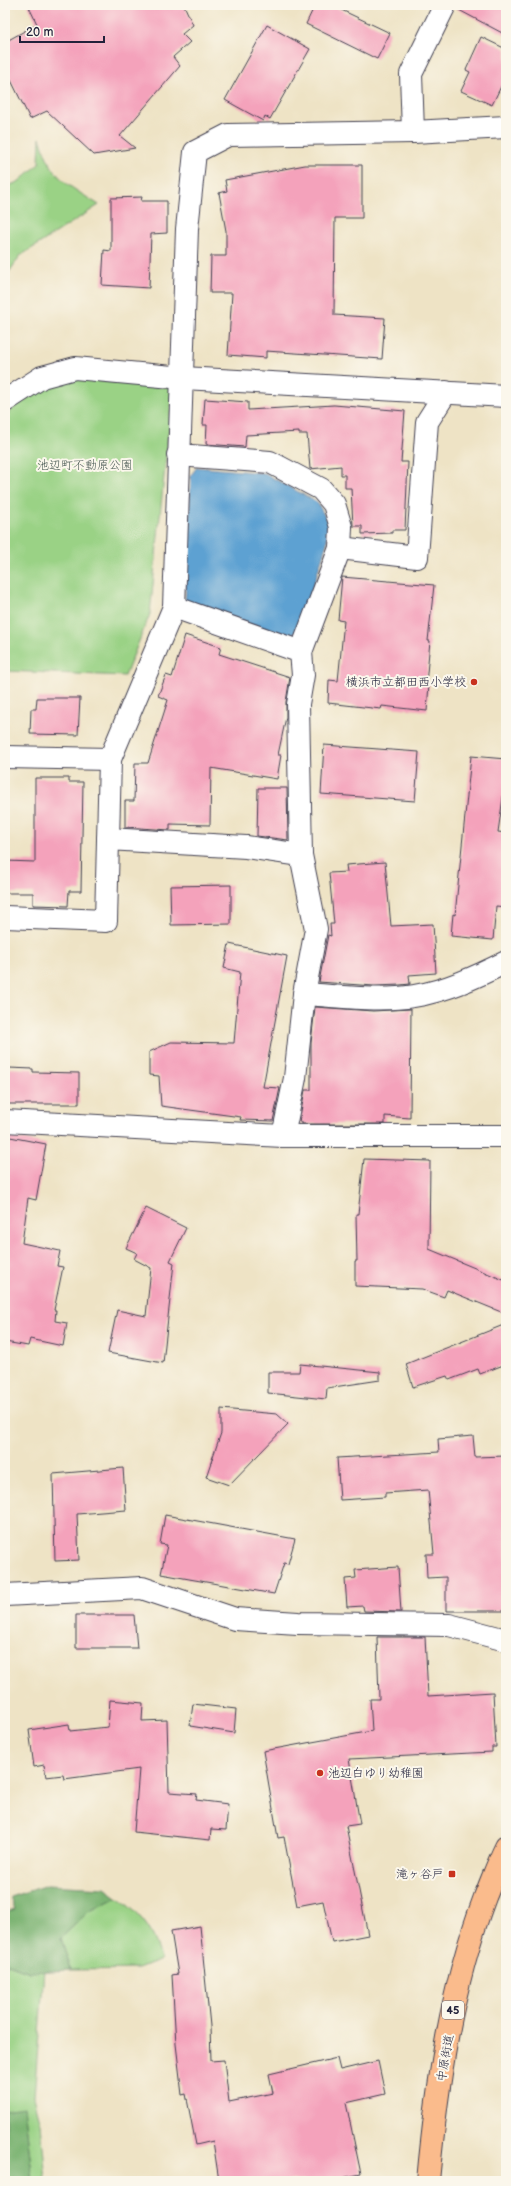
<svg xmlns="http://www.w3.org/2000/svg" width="511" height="2186" font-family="'Balsamiq Sans','Klee One',sans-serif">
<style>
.green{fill:#9ad285;stroke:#5e7a60}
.forest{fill:#7bb472;stroke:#4e6b56}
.water{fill:#5da1d2;stroke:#406286}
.building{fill:#f4a2bb}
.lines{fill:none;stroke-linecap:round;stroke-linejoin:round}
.minor-casing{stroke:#413f50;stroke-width:24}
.primary-casing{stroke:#413f50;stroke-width:24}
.minor{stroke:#fff;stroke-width:22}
.primary{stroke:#fabb8c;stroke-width:22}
.poi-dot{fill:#c8321e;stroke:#fbf7ec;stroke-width:1.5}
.labels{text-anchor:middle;stroke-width:4;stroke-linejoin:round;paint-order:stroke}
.shield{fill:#fbf7ec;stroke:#636270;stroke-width:1}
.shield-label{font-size:11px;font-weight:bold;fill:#22223b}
.park-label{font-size:12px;fill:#465751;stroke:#fbf7ec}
.poi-label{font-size:12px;fill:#22223b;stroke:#fbf7ec;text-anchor:end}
.street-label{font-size:12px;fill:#22223b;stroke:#fbf7ec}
</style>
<rect width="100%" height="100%" fill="#fbf7ec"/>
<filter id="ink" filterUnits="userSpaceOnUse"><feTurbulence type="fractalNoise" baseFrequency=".025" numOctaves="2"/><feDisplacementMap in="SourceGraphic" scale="8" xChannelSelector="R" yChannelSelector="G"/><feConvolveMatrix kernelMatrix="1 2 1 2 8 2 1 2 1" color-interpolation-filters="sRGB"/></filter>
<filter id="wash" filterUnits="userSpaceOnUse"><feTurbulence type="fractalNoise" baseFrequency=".012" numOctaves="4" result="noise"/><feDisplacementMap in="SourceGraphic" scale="16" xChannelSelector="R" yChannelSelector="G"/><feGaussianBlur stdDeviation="0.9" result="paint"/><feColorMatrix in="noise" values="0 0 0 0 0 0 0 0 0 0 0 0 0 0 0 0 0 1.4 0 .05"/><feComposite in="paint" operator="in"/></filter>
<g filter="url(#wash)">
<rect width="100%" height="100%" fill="#eee3c5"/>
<g class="green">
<path d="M 40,138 C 52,179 65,183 99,205 L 20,256 L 5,278 L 5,187 L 18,182 L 39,164 Z"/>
<path d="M 72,378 L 173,388 L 150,614 L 125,676 L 5,671 L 5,416 C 25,396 46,386 72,378 Z"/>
<path d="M 117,1897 C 141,1914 155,1931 161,1960 L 138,1969 L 71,1970 L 61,1938 L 88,1912 Z"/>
<path d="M 5,1963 L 30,1972 L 44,1970 L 34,2097 L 41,2124 L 46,2181 L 33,2181 L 24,2108 L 5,2110 Z"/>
</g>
<g class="forest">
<path d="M 47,1885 L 105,1888 L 117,1897 L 88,1912 L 61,1938 L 71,1970 L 30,1972 L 5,1963 L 5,1912 L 15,1909 L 10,1897 Z"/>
<path d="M 24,2107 L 33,2181 L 5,2181 L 5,2110 Z"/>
</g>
<path class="water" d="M 197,467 L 264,473 L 317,502 L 328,522 L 327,543 L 300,627 L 293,635 L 253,626 L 185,603 L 191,475 Z"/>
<g id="blocks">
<g class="building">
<path d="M 28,5 L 184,5 L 193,25 L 182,34 L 190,42 L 173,57 L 180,66 L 120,136 L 135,148 L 94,155 L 47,111 L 30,119 L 5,68 L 5,42 L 37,24 Z"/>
<path d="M 315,5 L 331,5 L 390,33 L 377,59 L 306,24 Z"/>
<path d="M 457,5 L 506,5 L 506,35 L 457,9 Z"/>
<path d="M 267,25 L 310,49 L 270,119 L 265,116 L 263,121 L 225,100 Z"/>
<path d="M 481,37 L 506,49 L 506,76 L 492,105 L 461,91 L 470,72 L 466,70 Z"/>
<path d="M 305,165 L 362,165 L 362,218 L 335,218 L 334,315 L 385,318 L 382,359 L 266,351 L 266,358 L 228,355 L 232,293 L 210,293 L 211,256 L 226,256 L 226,231 L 219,193 L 227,191 L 225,180 Z"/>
<path d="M 142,197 L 141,201 L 167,201 L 167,233 L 151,234 L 149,288 L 102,285 L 104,250 L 111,251 L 111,198 Z"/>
<path d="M 205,399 L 248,402 L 248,410 L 334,405 L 405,411 L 401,462 L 408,462 L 405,530 L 392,530 L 392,533 L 362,534 L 362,526 L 353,526 L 351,488 L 345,488 L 345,475 L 341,475 L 341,466 L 310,469 L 307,434 L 299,434 L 299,432 L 246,435 L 245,447 L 206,444 L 207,425 L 203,425 Z"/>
<path d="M 342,577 L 434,585 L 428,641 L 430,641 L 426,684 L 429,684 L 427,711 L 382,706 L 381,709 L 328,703 L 329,680 L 338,681 L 344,621 L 338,620 Z"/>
<path d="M 185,635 L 221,647 L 219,654 L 290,677 L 286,702 L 286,717 L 278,755 L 281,755 L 277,779 L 211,768 L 210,825 L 170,824 L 170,830 L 125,827 L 125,801 L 134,801 L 135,763 L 148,763 L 168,700 L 158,696 L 166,675 L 172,677 Z"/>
<path d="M 37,698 L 80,698 L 78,735 L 30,734 L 31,709 L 36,709 Z"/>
<path d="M 324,745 L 419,752 L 415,801 L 321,794 Z"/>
<path d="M 471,756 L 506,759 L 506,777 L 498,832 L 506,833 L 506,907 L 496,906 L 493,940 L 451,936 L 453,914 L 455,915 Z"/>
<path d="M 35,778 L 69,778 L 69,782 L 83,782 L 81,891 L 69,891 L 68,906 L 33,905 L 33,893 L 5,893 L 5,861 L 35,862 Z"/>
<path d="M 258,788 L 287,788 L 288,840 L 257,836 Z"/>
<path d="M 385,862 L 391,926 L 433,924 L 436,973 L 409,975 L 410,984 L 400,985 L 374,986 L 319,982 L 328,935 L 331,936 L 330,924 L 334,924 L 329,873 L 347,872 L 346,865 Z"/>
<path d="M 231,885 L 231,924 L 171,925 L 170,886 Z"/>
<path d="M 229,944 L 287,956 L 263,1087 L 280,1088 L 273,1121 L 240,1120 L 241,1117 L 161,1106 L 159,1076 L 149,1075 L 149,1052 L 171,1042 L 234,1043 L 240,972 L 224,968 Z"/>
<path d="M 315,1007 L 373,1011 L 411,1009 L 410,1118 L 385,1116 L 385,1124 L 302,1124 L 302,1122 L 299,1122 L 305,1090 L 311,1090 L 311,1043 Z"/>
<path d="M 9,1068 L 33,1069 L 33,1072 L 79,1073 L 79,1104 L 8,1104 Z"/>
<path d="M 5,1136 L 46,1144 L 36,1200 L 28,1198 L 22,1243 L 60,1251 L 57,1266 L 63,1267 L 54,1310 L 56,1310 L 55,1321 L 67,1323 L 63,1346 L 30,1339 L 28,1346 L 5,1342 Z"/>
<path d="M 364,1159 L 430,1161 L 429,1249 L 506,1281 L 506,1314 L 447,1290 L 444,1297 L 422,1289 L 355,1286 L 355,1261 L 357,1261 L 356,1214 L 358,1214 Z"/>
<path d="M 146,1208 L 186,1228 L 170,1261 L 174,1263 L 163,1363 L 108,1353 L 117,1310 L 146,1316 L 151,1268 L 134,1259 L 137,1253 L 126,1248 Z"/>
<path d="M 506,1324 L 506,1364 L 480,1374 L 478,1369 L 449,1380 L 447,1376 L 413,1387 L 406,1364 Z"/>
<path d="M 300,1364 L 380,1372 L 380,1380 L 327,1388 L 326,1399 L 268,1393 L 268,1372 L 299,1372 Z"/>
<path d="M 221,1409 L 277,1414 L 288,1424 L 229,1485 L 206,1477 L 221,1433 Z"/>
<path d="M 473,1436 L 475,1457 L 506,1456 L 506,1611 L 446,1611 L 446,1577 L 427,1578 L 426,1554 L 434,1554 L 428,1490 L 385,1493 L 385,1497 L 340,1500 L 337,1458 L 439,1452 L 438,1439 Z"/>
<path d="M 123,1468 L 126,1510 L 77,1514 L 79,1560 L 55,1561 L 53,1474 Z"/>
<path d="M 165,1515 L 295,1539 L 288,1564 L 284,1563 L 274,1594 L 161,1574 L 167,1545 L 160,1544 Z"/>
<path d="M 398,1567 L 401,1612 L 364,1611 L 363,1606 L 347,1607 L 345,1579 L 356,1578 L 355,1570 Z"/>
<path d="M 76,1615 L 134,1615 L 137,1648 L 76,1648 Z"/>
<path d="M 377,1637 L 425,1637 L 428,1696 L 493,1692 L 496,1747 L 492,1747 L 492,1752 L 349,1759 L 360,1824 L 346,1826 L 368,1935 L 332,1942 L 323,1901 L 297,1906 L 284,1837 L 278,1838 L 263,1751 L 372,1731 L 370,1699 L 379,1699 Z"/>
<path d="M 110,1700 L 143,1703 L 142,1721 L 167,1720 L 169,1792 L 197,1794 L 196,1800 L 228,1804 L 226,1830 L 211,1829 L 210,1840 L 134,1832 L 139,1769 L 64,1779 L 63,1775 L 46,1777 L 44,1765 L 34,1767 L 29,1730 L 69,1724 L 70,1731 L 108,1727 Z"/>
<path d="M 193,1704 L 236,1709 L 234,1733 L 190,1726 Z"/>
<path d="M 200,1926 L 210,2026 L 211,2061 L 224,2060 L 229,2102 L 273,2093 L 269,2074 L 337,2058 L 340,2070 L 378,2061 L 385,2094 L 346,2103 L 361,2174 L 327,2181 L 219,2181 L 213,2141 L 196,2145 L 186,2094 L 182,2095 L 176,2044 L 172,1975 L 178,1974 L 171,1931 Z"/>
</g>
</g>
</g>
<g filter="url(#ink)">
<use href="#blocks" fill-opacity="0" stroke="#413f50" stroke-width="1"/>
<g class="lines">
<g class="minor-casing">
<g id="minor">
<path d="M 413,132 L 506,127"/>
<path d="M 5,401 L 42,377 L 75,368 L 183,378 L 506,396"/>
<path d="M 178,455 L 270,462 L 321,489 L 334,504 L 341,527 L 340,548 L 301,652"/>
<path d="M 340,548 L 417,557 L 427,422 L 446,392"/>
<path d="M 174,607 L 301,652 L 303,675 L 298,704 L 301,855"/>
<path d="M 5,757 L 110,759"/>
<path d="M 5,917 L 106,921 L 110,759 L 174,607 L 187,229 L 195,152 L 228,135 L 413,132 L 411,74 L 445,5"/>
<path d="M 304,994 C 340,996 379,1002 414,996 C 446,991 478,976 506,962"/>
<path d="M 5,1121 L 283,1136 L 295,1078 L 304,994 L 316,929 L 301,855 L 246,847 L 108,839"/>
<path d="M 283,1136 L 506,1136"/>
<path d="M 5,1595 L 142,1588 L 235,1619 L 298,1623 L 449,1625 L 506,1640"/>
</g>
</g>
<g class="primary-casing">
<path id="primary" d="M 428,2181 C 437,2085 451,1987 485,1897 C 492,1880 498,1863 506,1847"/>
</g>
<use href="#minor" class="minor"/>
<use href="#primary" class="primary"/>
</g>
</g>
<g class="poi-dot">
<circle cx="474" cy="682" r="4"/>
<circle cx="320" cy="1773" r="4"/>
<rect x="448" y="1870" width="8" height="8" rx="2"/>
</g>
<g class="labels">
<rect class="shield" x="442" y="2001" width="22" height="18" rx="3"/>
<g class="shield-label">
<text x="453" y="2014">45</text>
</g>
<g class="park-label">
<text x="85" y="469">池辺町不動原公園</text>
</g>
<g class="poi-label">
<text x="466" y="686">横浜市立都田西小学校</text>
<text x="328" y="1777" text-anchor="start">池辺白ゆり幼稚園</text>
<text x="444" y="1878">滝ヶ谷戸</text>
</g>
<g class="street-label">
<text transform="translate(445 2058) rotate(-80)" y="4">中原街道</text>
</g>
</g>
<rect width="511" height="2186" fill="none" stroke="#fbf7ec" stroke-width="20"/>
<path d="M20 36v6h84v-6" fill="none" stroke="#22223b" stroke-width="2"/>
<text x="26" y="36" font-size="12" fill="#22223b" stroke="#fbf7ec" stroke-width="3" paint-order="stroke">20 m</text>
</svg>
